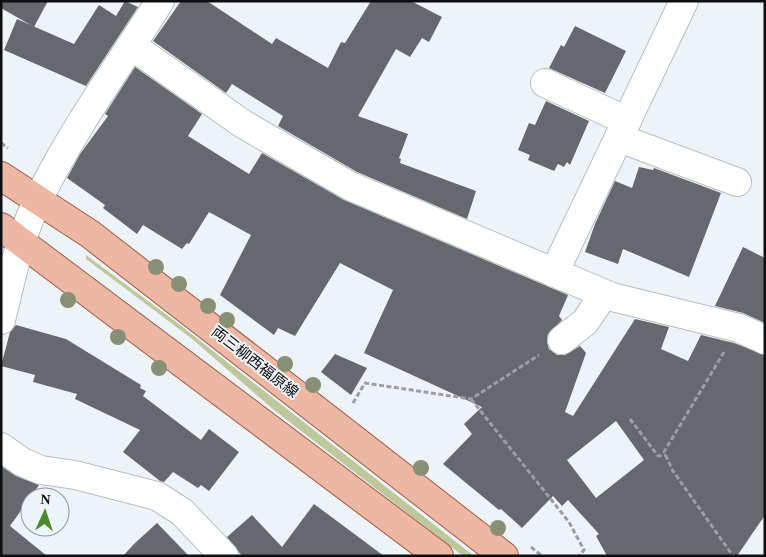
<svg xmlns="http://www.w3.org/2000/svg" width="766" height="557" font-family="'Times New Roman','Noto Sans JP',serif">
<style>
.green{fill:#bfc79d}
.building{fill:#65696e;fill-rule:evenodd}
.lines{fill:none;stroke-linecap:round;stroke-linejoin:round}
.minor-casing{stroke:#b7bdc2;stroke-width:30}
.major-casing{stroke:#975d49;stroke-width:30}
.path{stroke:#9b9fa3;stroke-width:3;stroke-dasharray:5 2.5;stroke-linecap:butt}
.minor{stroke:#fff;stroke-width:28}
.major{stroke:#eeb7a4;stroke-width:28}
.tree{fill:#898f75}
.labels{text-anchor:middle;stroke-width:4;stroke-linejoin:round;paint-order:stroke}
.street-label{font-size:15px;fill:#0d0f11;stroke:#eef3f8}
</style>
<rect width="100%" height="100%" fill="#eef3f8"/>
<path class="green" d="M 86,255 L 175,321 L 474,556 L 463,556 L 274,410 L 191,338 L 86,259 Z"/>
<g class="building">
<path d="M 1,1 L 48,1 L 34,27 L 1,8 Z"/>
<path d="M 125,1 L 138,7 L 86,86 L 4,50 L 17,19 L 74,44 L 99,5 L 116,16 Z"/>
<path d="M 181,1 L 207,1 L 272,44 L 276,38 L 328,68 L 341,42 L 345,43 L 371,1 L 411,1 L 442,17 L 429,42 L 422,38 L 410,57 L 396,49 L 358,116 L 408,134 L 399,158 L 401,159 L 400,163 L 476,191 L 467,219 L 357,172 L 278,126 L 283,116 L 232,84 L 226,93 L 153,41 Z"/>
<path d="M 575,26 L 626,51 L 605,93 L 549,68 L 561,45 L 564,47 Z"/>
<path d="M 135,67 L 202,114 L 188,136 L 249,174 L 262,153 L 344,200 L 568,295 L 559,316 L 562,320 L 548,334 L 547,342 L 549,349 L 557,355 L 565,355 L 580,346 L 586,353 L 565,412 L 573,416 L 635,319 L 669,327 L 661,349 L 688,361 L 701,335 L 734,343 L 765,355 L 765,515 L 737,556 L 607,556 L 596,536 L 599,534 L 568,500 L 562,506 L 553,496 L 522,528 L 501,509 L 499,510 L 443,464 L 472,434 L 464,424 L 482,407 L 364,353 L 393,290 L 340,263 L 295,336 L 278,328 L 274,335 L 220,295 L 251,235 L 209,212 L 189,244 L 187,243 L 182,249 L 143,225 L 137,234 L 103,208 L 105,205 L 67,178 L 80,154 L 108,116 L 105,114 ZM 616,421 L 644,460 L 596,498 L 567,460 Z"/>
<path d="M 546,101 L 589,121 L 570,165 L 567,162 L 564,167 L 558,164 L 554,171 L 528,160 L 530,155 L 518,150 L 529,123 L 535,125 Z"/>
<path d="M 639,167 L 653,170 L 654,168 L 721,193 L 689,277 L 623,249 L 618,264 L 585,252 L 595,224 L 615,181 L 632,188 Z"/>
<path d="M 743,247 L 765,258 L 765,323 L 743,313 L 715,306 Z"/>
<path d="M 16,325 L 66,339 L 141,385 L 140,388 L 146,391 L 143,396 L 201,440 L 209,429 L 239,452 L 209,491 L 201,485 L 198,488 L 173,472 L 164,482 L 160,481 L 123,452 L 140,430 L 75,399 L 77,394 L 33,382 L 35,375 L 1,366 L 10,332 Z"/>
<path d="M 335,354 L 367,368 L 351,395 L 321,372 Z"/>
<path d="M 1,466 L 16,476 L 39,485 L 10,526 L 47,556 L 1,556 Z"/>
<path d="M 314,504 L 384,556 L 242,556 L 227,537 L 252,515 L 282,547 Z"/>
<path d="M 157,523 L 189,556 L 123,556 L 134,544 Z"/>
</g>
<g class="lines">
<g class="minor-casing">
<g id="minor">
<path d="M 132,46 L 243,124 L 350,186 L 612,297 L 739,328 L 765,340"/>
<path d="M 545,83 L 627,121"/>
<path d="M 619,138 L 737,182"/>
<path d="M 554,273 L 684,1"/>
<path d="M 1,320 C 11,280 19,238 38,200 C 72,130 119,66 160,1"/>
<path d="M 562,340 L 585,322 L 604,294"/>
<path d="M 1,447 L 22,462 L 41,470 L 75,475 L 157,496 L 182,512 L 224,556"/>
</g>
</g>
<g class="major-casing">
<g id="major">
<path d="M 1,176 L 90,234 L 504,556"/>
<path d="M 1,227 L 439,556"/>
</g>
</g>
<g class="path">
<path d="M 1,143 L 8,148"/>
<path d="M 724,352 L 664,452 L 673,471 L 733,556"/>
<path d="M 471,399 L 569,522 L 584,550 L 579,556"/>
<path d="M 353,403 L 365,383 L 471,399 L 539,355"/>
<path d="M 630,419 L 658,456 L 666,455"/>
<path d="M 531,547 L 542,556"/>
</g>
<use href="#minor" class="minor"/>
<use href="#major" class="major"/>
</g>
<g class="tree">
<circle cx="156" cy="267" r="8"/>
<circle cx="179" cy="284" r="8"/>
<circle cx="68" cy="300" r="8"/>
<circle cx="208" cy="306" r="8"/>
<circle cx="227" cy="320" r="8"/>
<circle cx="118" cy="337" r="8"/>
<circle cx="285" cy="364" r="8"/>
<circle cx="159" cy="368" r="8"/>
<circle cx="313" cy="385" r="8"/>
<circle cx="421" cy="468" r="8"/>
<circle cx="498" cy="528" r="8"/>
</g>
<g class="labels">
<g class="street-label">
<text transform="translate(255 362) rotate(38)" y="5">両三柳西福原線</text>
</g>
</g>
<rect width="766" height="557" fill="none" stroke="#0d0f11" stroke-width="5"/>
<g transform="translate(45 512) rotate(3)"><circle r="24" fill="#eef3f8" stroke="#94989c"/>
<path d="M0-4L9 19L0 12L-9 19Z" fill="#488b2f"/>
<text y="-8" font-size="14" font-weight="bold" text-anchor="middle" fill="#0d0f11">N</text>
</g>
</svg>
